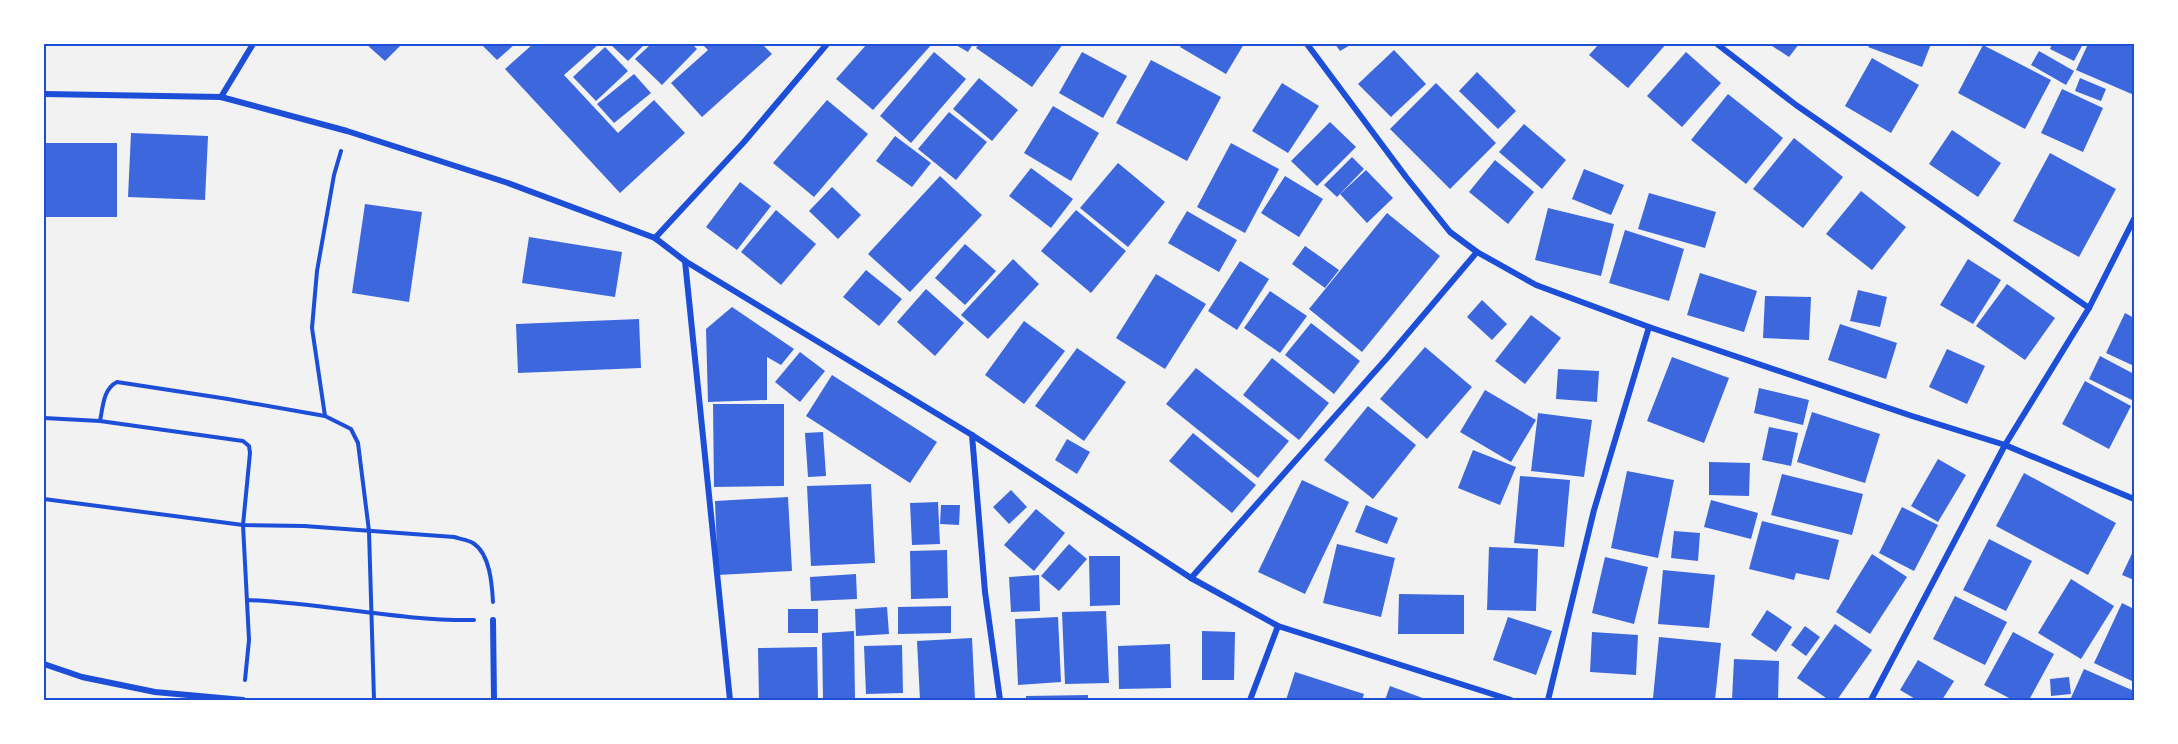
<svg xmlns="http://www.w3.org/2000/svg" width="2178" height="744" font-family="Helvetica,sans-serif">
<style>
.building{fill:#3d67dc}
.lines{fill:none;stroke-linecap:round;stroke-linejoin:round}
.path{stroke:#1d4ed8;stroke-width:4}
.minor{stroke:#1d4ed8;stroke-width:6}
.neatline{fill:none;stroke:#1d4ed8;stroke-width:2}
</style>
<rect width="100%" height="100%" fill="#f2f2f2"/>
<g class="building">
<path d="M 366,44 L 402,44 L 385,61 Z"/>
<path d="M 481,44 L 515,44 L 497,60 Z"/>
<path d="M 533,44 L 599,44 L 564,75 L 618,133 L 654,100 L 685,133 L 620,193 L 505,69 Z"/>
<path d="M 610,44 L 645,44 L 628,61 Z"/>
<path d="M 651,44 L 692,44 L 697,49 L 662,85 L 635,59 Z"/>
<path d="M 702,44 L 762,44 L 772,54 L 702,117 L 671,83 L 708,50 Z"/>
<path d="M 867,44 L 932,44 L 873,110 L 836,79 Z"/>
<path d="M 954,44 L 973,44 L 968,52 Z"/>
<path d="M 979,44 L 1063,44 L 1032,87 L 976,48 Z"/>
<path d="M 1182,44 L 1244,44 L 1226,74 L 1180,47 Z"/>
<path d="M 1335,44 L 1352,44 L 1340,51 Z"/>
<path d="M 1599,44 L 1666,44 L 1628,88 L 1589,55 Z"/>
<path d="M 1769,44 L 1799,44 L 1789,57 Z"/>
<path d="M 1870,44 L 1931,44 L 1922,67 L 1868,47 Z"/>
<path d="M 2052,44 L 2083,44 L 2074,61 L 2050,49 Z"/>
<path d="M 2088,44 L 2134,44 L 2134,95 L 2076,70 Z"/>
<path d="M 1983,45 L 2051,80 L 2025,129 L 1958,93 Z"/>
<path d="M 605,47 L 628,71 L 596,101 L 573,77 Z"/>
<path d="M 1394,50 L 1426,84 L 1391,117 L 1358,84 Z"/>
<path d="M 2039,51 L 2074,71 L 2066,85 L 2031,65 Z"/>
<path d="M 934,52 L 966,79 L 911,143 L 880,116 Z"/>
<path d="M 1082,52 L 1127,76 L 1103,118 L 1059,93 Z"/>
<path d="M 1686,52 L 1721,83 L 1682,127 L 1647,96 Z"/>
<path d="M 1872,58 L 1919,85 L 1891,133 L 1845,106 Z"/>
<path d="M 1151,60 L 1221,97 L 1187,161 L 1116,123 Z"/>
<path d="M 1477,72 L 1516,111 L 1498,129 L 1459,91 Z"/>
<path d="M 634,74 L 651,93 L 614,123 L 597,104 Z"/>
<path d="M 979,78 L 1018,110 L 992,141 L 953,109 Z"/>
<path d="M 2080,78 L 2106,89 L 2101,101 L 2075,91 Z"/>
<path d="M 1282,83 L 1319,106 L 1288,153 L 1252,131 Z"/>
<path d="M 1436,83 L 1496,143 L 1450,189 L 1390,129 Z"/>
<path d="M 2062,89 L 2103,108 L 2083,152 L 2041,133 Z"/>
<path d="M 1728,94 L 1783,138 L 1746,184 L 1691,140 Z"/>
<path d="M 827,100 L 868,134 L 814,197 L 773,163 Z"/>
<path d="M 1053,106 L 1099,133 L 1071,181 L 1024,153 Z"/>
<path d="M 949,112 L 987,142 L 956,180 L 918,149 Z"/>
<path d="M 1330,122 L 1356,147 L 1317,186 L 1291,161 Z"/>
<path d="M 1524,124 L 1566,160 L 1542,189 L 1499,152 Z"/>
<path d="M 1952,130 L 2001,163 L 1978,197 L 1929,164 Z"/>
<path d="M 131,133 L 208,136 L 205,200 L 128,197 Z"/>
<path d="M 895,136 L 931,163 L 912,187 L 876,161 Z"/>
<path d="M 1794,138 L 1843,177 L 1803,228 L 1753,189 Z"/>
<rect x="44" y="143" width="73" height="74"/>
<path d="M 1231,143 L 1279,169 L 1245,233 L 1197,207 Z"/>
<path d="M 2050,153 L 2116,189 L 2079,257 L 2013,221 Z"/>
<path d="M 1352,157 L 1364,169 L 1337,197 L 1324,185 Z"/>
<path d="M 1495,160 L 1534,192 L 1508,224 L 1469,192 Z"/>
<path d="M 1118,163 L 1165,202 L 1128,247 L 1080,208 Z"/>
<path d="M 1031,168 L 1073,199 L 1051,228 L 1009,196 Z"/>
<path d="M 1584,169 L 1624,185 L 1611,215 L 1572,199 Z"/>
<path d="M 1366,170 L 1393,198 L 1367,223 L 1340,194 Z"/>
<path d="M 940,176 L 982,215 L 910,292 L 868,254 Z"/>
<path d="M 1285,176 L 1323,199 L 1299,237 L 1261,213 Z"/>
<path d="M 740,182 L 771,206 L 737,250 L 706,227 Z"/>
<path d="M 832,187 L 861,215 L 838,239 L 809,211 Z"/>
<path d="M 1861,191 L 1906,227 L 1872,270 L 1826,234 Z"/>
<path d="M 1649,193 L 1716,212 L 1705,248 L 1638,229 Z"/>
<path d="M 365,204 L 422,212 L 409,302 L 352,293 Z"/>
<path d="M 1548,208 L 1614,224 L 1601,276 L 1535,260 Z"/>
<path d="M 776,210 L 816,244 L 781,285 L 741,252 Z"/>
<path d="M 1076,210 L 1126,251 L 1091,293 L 1041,251 Z"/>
<path d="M 1187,211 L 1237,240 L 1219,272 L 1168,243 Z"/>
<path d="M 1387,213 L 1440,256 L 1362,352 L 1309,309 Z"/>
<path d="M 1625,230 L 1684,249 L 1669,301 L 1609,283 Z"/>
<path d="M 529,237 L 622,252 L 615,297 L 522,283 Z"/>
<path d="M 965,244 L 996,271 L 965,305 L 935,278 Z"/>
<path d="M 1305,246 L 1339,270 L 1325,288 L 1292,264 Z"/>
<path d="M 1013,259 L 1039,284 L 988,339 L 961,315 Z"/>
<path d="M 1968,259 L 2001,280 L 1973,324 L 1940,305 Z"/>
<path d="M 1240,261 L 1269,279 L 1237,330 L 1208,311 Z"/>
<path d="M 866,270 L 902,299 L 879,326 L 843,297 Z"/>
<path d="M 1700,273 L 1757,291 L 1744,332 L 1687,315 Z"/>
<path d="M 1156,274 L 1206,304 L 1165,369 L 1116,338 Z"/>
<path d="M 2007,284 L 2055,318 L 2025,360 L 1976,326 Z"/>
<path d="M 926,289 L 964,323 L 935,356 L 897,322 Z"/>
<path d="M 1858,290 L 1887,297 L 1880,327 L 1850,321 Z"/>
<path d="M 1270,291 L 1307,316 L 1280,353 L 1244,328 Z"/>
<path d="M 1765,296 L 1811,297 L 1809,340 L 1763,338 Z"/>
<path d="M 1482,300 L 1507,324 L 1492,340 L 1467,317 Z"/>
<path d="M 732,307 L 794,349 L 781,365 L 767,357 L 767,400 L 708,402 L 706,329 Z"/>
<path d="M 2125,313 L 2134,318 L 2134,366 L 2106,353 Z"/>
<path d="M 1531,315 L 1561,338 L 1525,384 L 1495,361 Z"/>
<path d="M 639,319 L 641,368 L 518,373 L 516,324 Z"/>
<path d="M 1024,321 L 1065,351 L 1024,404 L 985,375 Z"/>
<path d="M 1311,323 L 1360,361 L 1334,394 L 1285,355 Z"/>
<path d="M 1840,324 L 1897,343 L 1886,379 L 1828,360 Z"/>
<path d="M 1425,347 L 1472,387 L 1427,439 L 1380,399 Z"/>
<path d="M 1077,348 L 1126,382 L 1084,441 L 1035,406 Z"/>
<path d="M 1947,349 L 1985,366 L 1967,404 L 1929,387 Z"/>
<path d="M 800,352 L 825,371 L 800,402 L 775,382 Z"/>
<path d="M 2100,356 L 2134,374 L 2134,401 L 2089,379 Z"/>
<path d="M 1672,357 L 1729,378 L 1704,443 L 1647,421 Z"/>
<path d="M 1272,358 L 1329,403 L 1299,440 L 1243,395 Z"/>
<path d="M 1196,368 L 1289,441 L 1258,478 L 1166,404 Z"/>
<path d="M 1558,369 L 1599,371 L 1597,402 L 1556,399 Z"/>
<path d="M 832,375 L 937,442 L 910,483 L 806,416 Z"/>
<path d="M 2085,381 L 2131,406 L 2109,449 L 2062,424 Z"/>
<path d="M 1759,388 L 1809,400 L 1803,425 L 1754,413 Z"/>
<path d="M 1485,390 L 1536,420 L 1511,462 L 1460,432 Z"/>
<path d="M 713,404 L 784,404 L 784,486 L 714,487 Z"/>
<path d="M 1368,406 L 1416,445 L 1373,499 L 1324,460 Z"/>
<path d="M 1812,412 L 1880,434 L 1865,483 L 1797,462 Z"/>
<path d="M 1538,413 L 1592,420 L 1584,477 L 1531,471 Z"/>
<path d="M 1769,427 L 1798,433 L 1791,466 L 1762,460 Z"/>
<path d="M 823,432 L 826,476 L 808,477 L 805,433 Z"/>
<path d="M 1193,433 L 1256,485 L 1232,513 L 1169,461 Z"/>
<path d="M 1067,439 L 1090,452 L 1077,474 L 1055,460 Z"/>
<path d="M 1473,450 L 1516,467 L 1500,505 L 1458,488 Z"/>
<path d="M 1938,459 L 1966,475 L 1938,522 L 1911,506 Z"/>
<path d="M 1709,462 L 1750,463 L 1749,496 L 1709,495 Z"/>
<path d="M 1627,471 L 1674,480 L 1658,558 L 1611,548 Z"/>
<path d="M 2024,473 L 2116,523 L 2088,575 L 1996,526 Z"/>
<path d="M 1782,474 L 1863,494 L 1852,535 L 1771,515 Z"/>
<path d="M 1520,476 L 1570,480 L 1564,547 L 1514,543 Z"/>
<path d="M 1302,480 L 1349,502 L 1305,594 L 1258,572 Z"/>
<path d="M 871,484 L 875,563 L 811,566 L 807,486 Z"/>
<path d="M 1011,490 L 1027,507 L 1009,524 L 993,507 Z"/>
<path d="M 788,497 L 792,571 L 718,575 L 715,501 Z"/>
<path d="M 1711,500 L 1758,513 L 1751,539 L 1704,527 Z"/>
<path d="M 938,502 L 940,544 L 912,545 L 910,503 Z"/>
<path d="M 941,505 L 960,505 L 959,525 L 940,524 Z"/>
<path d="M 1366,505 L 1398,518 L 1387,544 L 1355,532 Z"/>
<path d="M 1902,507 L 1938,525 L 1914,571 L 1879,553 Z"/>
<path d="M 1036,509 L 1065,533 L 1034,571 L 1004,545 Z"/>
<path d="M 1762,521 L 1839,540 L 1829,580 L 1796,573 L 1794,580 L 1749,569 Z"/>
<path d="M 1674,531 L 1700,533 L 1698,561 L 1671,558 Z"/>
<path d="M 1989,539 L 2032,561 L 2006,611 L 1963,590 Z"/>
<path d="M 1069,544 L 1087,559 L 1059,591 L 1041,576 Z"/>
<path d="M 1337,544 L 1395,558 L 1381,617 L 1323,603 Z"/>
<path d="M 1489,547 L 1538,549 L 1536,611 L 1487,610 Z"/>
<path d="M 2134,549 L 2134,580 L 2122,575 Z"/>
<path d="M 947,550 L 948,598 L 911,599 L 910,551 Z"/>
<path d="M 1872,554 L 1907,577 L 1870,634 L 1836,612 Z"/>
<path d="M 1089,556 L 1120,556 L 1120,605 L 1090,606 Z"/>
<path d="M 1605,557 L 1648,567 L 1634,624 L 1592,613 Z"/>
<path d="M 1663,570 L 1715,575 L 1709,628 L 1658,624 Z"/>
<path d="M 856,574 L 857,599 L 811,601 L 810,577 Z"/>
<path d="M 1039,575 L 1040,611 L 1011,612 L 1009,577 Z"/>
<path d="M 2071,579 L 2114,606 L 2081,659 L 2038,633 Z"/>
<path d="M 1399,594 L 1464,595 L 1464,634 L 1398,634 Z"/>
<path d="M 1955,596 L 2007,622 L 1985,665 L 1933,639 Z"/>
<path d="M 2122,603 L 2134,609 L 2134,682 L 2094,663 Z"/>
<path d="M 951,606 L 951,633 L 898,634 L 898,607 Z"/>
<path d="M 887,607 L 889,634 L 856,636 L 855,609 Z"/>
<rect x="788" y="609" width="30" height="24"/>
<path d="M 1767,610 L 1792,627 L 1776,652 L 1751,635 Z"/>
<path d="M 1106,611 L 1109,683 L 1065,684 L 1062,612 Z"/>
<path d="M 1058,617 L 1061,682 L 1018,685 L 1015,619 Z"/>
<path d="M 1508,617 L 1552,631 L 1536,675 L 1493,660 Z"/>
<path d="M 1835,624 L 1872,650 L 1837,700 L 1829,700 L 1797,678 Z"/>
<path d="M 1805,626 L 1820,637 L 1806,656 L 1791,645 Z"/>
<path d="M 854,631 L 855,700 L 823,700 L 822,633 Z"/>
<path d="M 1202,631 L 1235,632 L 1234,680 L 1202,680 Z"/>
<path d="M 1592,632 L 1638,635 L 1636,675 L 1590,672 Z"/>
<path d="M 2013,632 L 2054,654 L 2029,700 L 2013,700 L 1984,685 Z"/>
<path d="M 1659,637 L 1721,643 L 1715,700 L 1681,700 L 1653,698 Z"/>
<path d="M 972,638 L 975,700 L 920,700 L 917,641 Z"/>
<path d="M 1170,644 L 1171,688 L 1119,689 L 1118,646 Z"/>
<path d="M 902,645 L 903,693 L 866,694 L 864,646 Z"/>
<path d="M 817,647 L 818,700 L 759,700 L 758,648 Z"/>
<path d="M 1734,659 L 1779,661 L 1778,700 L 1732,700 Z"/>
<path d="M 1918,660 L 1954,681 L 1942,700 L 1917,700 L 1900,690 Z"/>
<path d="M 2084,669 L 2134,691 L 2134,700 L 2070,700 Z"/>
<path d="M 1295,672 L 1364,694 L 1362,700 L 1286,700 Z"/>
<path d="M 2069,677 L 2071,694 L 2051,696 L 2050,679 Z"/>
<path d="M 1390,686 L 1428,700 L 1385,700 Z"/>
<path d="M 1088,695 L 1088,700 L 1026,700 L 1026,696 Z"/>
</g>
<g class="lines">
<g class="path">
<path d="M 325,416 L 312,328 L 317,271 L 334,175 L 341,151"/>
<path d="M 44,418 L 100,421 L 243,441 L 249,446 L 250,453 L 243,525 L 249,640 L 245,680"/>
<path d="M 100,421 C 103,407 103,389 117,382 L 228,399 L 325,416 L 351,429 L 358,443 L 369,531 L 374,700"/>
<path d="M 44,499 L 243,525 L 304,526 L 454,537 C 460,539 468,540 473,543 C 490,554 492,584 493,602"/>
<path d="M 247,600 C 323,603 398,621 474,620"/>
</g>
<g class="minor">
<path d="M 1307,44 L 1406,177 L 1450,232 L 1477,252 L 1536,285 L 1649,327 L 1912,416 L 2005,445 L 2134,499"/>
<path d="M 1717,44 L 1796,105 L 2089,308"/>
<path d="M 44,94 L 221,97 L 347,131 L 508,183 L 655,238 L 685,261 L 972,435 L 1191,578 L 1278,626 L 1511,700"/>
<path d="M 221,97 L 253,44"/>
<path d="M 655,238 L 744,142 L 827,44"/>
<path d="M 685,261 L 730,700"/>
<path d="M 972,435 L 985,592 L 1000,700"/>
<path d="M 1191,578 L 1387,358 L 1477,252"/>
<path d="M 493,620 L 494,700"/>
<path d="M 44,664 L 82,677 L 155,692 L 243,700"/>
<path d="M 1250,700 L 1278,626"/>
<path d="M 1548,700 L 1594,510 L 1649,327"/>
<path d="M 1871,700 L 2005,445 L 2089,308 L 2134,219"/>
</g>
</g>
<rect width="2178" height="744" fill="none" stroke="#ffffff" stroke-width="90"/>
<rect x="45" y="45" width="2088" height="654" class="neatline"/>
</svg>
